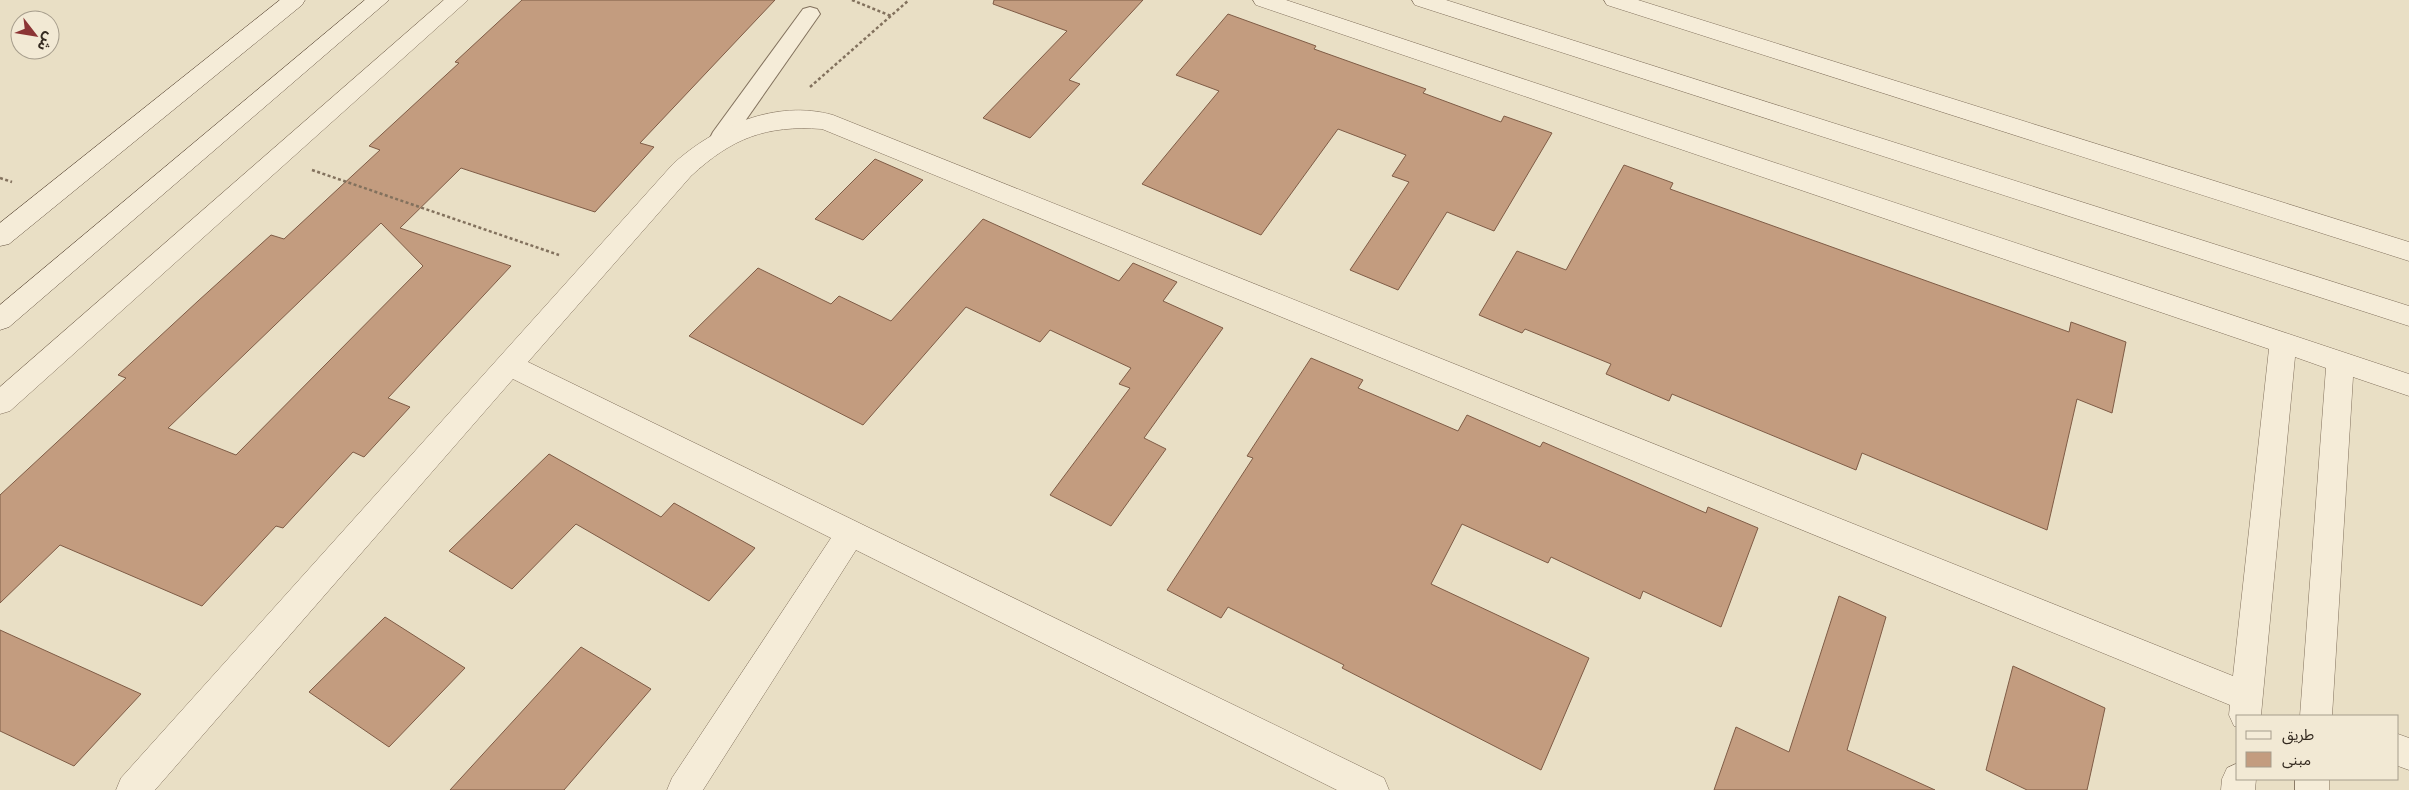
<svg xmlns="http://www.w3.org/2000/svg" width="2409" height="790" font-family="Literata,'Noto Sans Arabic',serif">
<style>
.building{fill:#c39c7f;stroke:#7f5c46;fill-rule:evenodd}
.lines{fill:none;stroke-linecap:round;stroke-linejoin:round}
.lane-casing{stroke:#82715d;stroke-width:2}
.street-casing{stroke:#82715d;stroke-width:1}
.secondary-casing{stroke:#645240;stroke-width:1}
.path{stroke:#82715d;stroke-width:2.5;stroke-dasharray:3 2.5;stroke-linecap:butt}
.lane{fill:#f5ecd8;fill-rule:evenodd}
.street{fill:#f5ecd8;fill-rule:evenodd}
.secondary{fill:#f5ecd8;fill-rule:evenodd}
</style>
<rect width="100%" height="100%" fill="#e9dfc5"/>
<g class="building">
<path d="M 522,0 L 775,0 L 640,143 L 654,147 L 595,212 L 461,168 L 400,228 L 511,266 L 388,398 L 410,407 L 364,457 L 353,452 L 283,528 L 276,526 L 202,606 L 60,545 L 0,603 L 0,495 L 126,378 L 118,375 L 198,301 L 271,235 L 284,239 L 380,150 L 369,146 L 459,63 L 455,62 ZM 381,223 L 423,266 L 236,455 L 168,428 Z"/>
<path d="M 994,0 L 1143,0 L 1069,80 L 1080,84 L 1030,138 L 983,118 L 1067,31 L 993,4 Z"/>
<path d="M 1228,14 L 1316,46 L 1314,49 L 1426,89 L 1423,93 L 1501,122 L 1504,116 L 1552,133 L 1494,231 L 1447,212 L 1398,290 L 1350,270 L 1409,182 L 1392,176 L 1406,155 L 1338,129 L 1261,235 L 1142,184 L 1219,91 L 1176,75 Z"/>
<path d="M 875,159 L 923,180 L 863,240 L 815,219 Z"/>
<path d="M 1624,165 L 1673,183 L 1670,189 L 2069,332 L 2071,322 L 2126,342 L 2112,413 L 2077,399 L 2047,530 L 1862,453 L 1856,470 L 1672,394 L 1669,401 L 1606,374 L 1611,364 L 1525,329 L 1522,333 L 1479,315 L 1517,251 L 1566,270 Z"/>
<path d="M 983,219 L 1119,281 L 1133,263 L 1177,282 L 1163,301 L 1223,328 L 1144,438 L 1166,449 L 1111,526 L 1050,495 L 1130,388 L 1119,384 L 1131,368 L 1050,330 L 1040,342 L 966,307 L 863,425 L 689,336 L 758,268 L 831,304 L 839,296 L 891,321 Z"/>
<path d="M 1311,358 L 1363,380 L 1358,388 L 1458,431 L 1467,415 L 1540,447 L 1543,442 L 1706,513 L 1708,507 L 1758,528 L 1721,627 L 1643,591 L 1640,599 L 1551,557 L 1548,563 L 1462,524 L 1431,584 L 1589,658 L 1541,770 L 1342,668 L 1344,665 L 1228,607 L 1221,618 L 1167,590 L 1253,458 L 1247,456 Z"/>
<path d="M 549,454 L 661,517 L 674,503 L 755,548 L 709,601 L 576,524 L 512,589 L 449,551 Z"/>
<path d="M 1839,596 L 1886,617 L 1847,750 L 1935,790 L 1714,790 L 1736,727 L 1789,752 Z"/>
<path d="M 385,617 L 465,668 L 389,747 L 309,692 Z"/>
<path d="M 0,630 L 141,694 L 74,766 L 0,731 Z"/>
<path d="M 581,647 L 651,689 L 564,790 L 450,790 Z"/>
<path d="M 2013,666 L 2105,708 L 2087,790 L 2027,790 L 1986,770 Z"/>
</g>
<g class="lines">
<g class="lane-casing">
<path id="lane" d="M 810,7 L 817,9 L 820,14 L 729,144 L 721,146 L 713,144 L 710,138 L 713,132 L 803,9 Z"/>
</g>
<g class="street-casing">
<g id="street">
<path d="M 444,0 L 468,0 L 10,411 L 0,414 L 0,387 Z"/>
<path d="M 1253,0 L 1286,0 L 2409,374 L 2409,396 L 2353,377 L 2332,716 L 2300,716 L 2326,368 L 2295,357 L 2261,715 L 2238,716 L 2238,727 L 2234,726 L 2229,715 L 2230,705 L 822,129 C 766,125 732,138 691,176 L 528,362 L 1384,778 L 1389,790 L 1337,790 L 856,550 L 703,790 L 667,790 L 672,778 L 831,538 L 513,379 L 155,790 L 116,790 L 121,778 L 673,164 C 715,126 776,99 833,115 L 2233,676 L 2269,349 L 1256,5 Z"/>
<path d="M 1412,0 L 1446,0 L 2409,306 L 2409,326 L 1415,5 Z"/>
<path d="M 1604,0 L 1638,0 L 2409,242 L 2409,261 L 1607,5 Z"/>
<path d="M 2398,734 L 2409,738 L 2409,770 L 2398,766 Z"/>
<path d="M 2238,763 L 2238,779 L 2256,779 L 2255,790 L 2221,790 L 2222,779 L 2227,768 Z"/>
<rect x="2295" y="779" width="34" height="11"/>
</g>
</g>
<g class="secondary-casing">
<g id="secondary">
<path d="M 280,0 L 305,0 L 302,5 L 9,244 L 0,246 L 0,223 Z"/>
<path d="M 365,0 L 389,0 L 9,327 L 0,330 L 0,305 Z"/>
</g>
</g>
<g class="path">
<path d="M 852,0 L 891,16"/>
<path d="M 810,87 L 909,0"/>
<path d="M 312,170 L 559,255"/>
<path d="M 0,178 L 12,182"/>
</g>
<use href="#lane" class="lane"/>
<use href="#street" class="street"/>
<use href="#secondary" class="secondary"/>
</g>
<rect x="2236" y="715" width="162" height="65" fill="#f2e9d4" stroke="#a69d8c"/>
<rect x="2246" y="731" width="25" height="8" fill="#f5ecd8" stroke="#a69d8c"/>
<text x="2282" y="740" font-size="15" fill="#342a20">طريق</text>
<rect x="2246" y="752" width="25" height="15" fill="#c39c7f" stroke="#a69d8c"/>
<text x="2282" y="765" font-size="15" fill="#342a20">مبنى</text>
<g transform="translate(35 35) rotate(121)"><circle r="24" fill="#f2e9d4" stroke="#a69d8c"/>
<path d="M0-4L9 19L0 12L-9 19Z" fill="#8b3434"/>
<text y="-8" font-size="14" font-weight="bold" text-anchor="middle" fill="#342a20">ش</text>
</g>
</svg>
